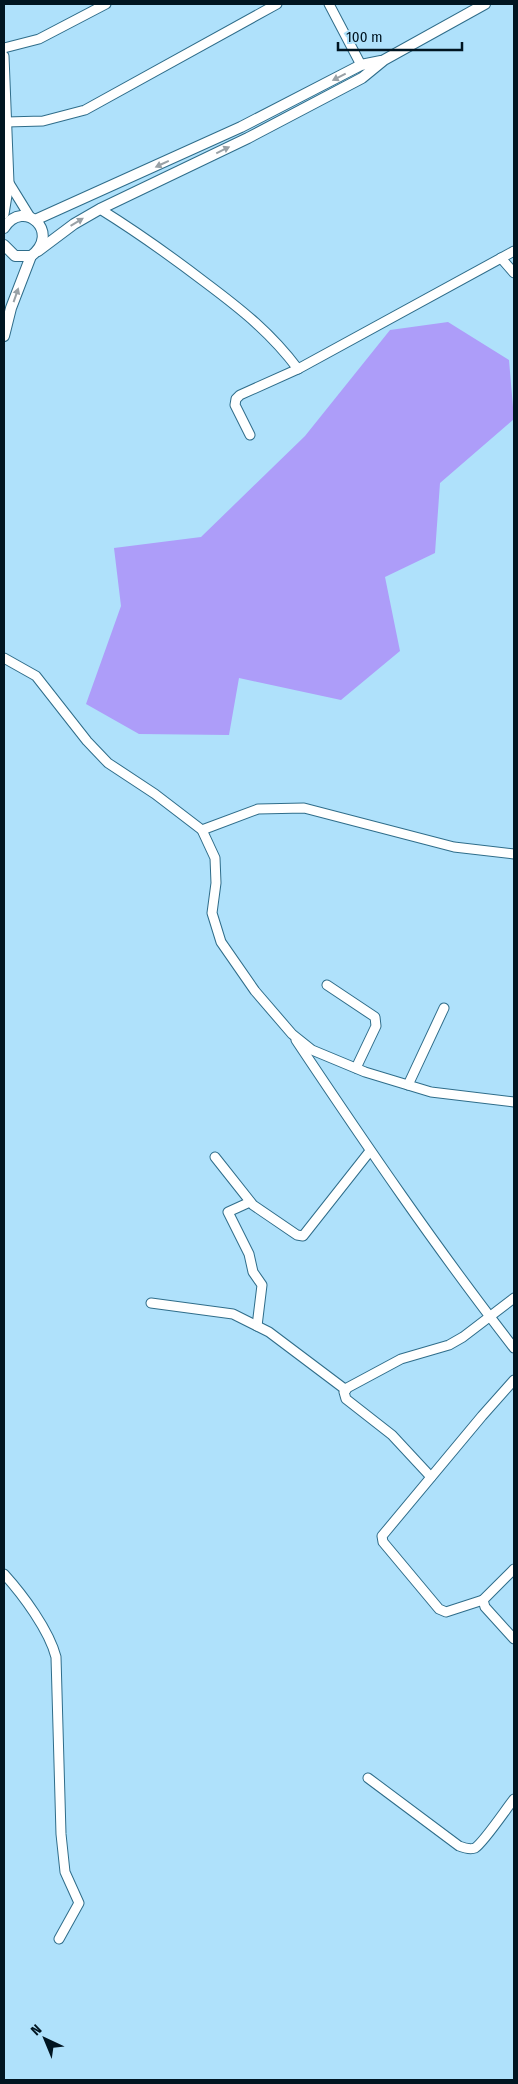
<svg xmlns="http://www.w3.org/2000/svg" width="518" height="2084" font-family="'Fira Sans Condensed',sans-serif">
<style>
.water{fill:#ad9df9}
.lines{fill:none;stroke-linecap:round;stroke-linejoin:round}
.minor-casing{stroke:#2f6d8a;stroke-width:11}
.major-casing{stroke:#2f6d8a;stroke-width:12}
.minor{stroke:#fff;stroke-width:9}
.major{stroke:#fff;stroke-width:10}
.oneway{fill:#99a1a6}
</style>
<rect width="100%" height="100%" fill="#afe1fb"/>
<path class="water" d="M 448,322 L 509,360 L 514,419 L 440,483 L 435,553 L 385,577 L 400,651 L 341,700 L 239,678 L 229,735 L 139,734 L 86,704 L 121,606 L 114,548 L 201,537 L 305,436 L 390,330 Z"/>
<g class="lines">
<g class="minor-casing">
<g id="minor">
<path d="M 329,4 L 361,65"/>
<path d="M 4,48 L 39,39 L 106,4"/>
<path d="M 4,56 L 9,183 L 4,214"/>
<path d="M 6,122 L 43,121 L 85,110 L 277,4"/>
<path d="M 9,183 L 30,217"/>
<path d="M 100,209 C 137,232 172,257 206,283 C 242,310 271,333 298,369"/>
<path d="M 501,258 L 514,273"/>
<path d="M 250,435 L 235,405 L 236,399 L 240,395 L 298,369 L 514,251"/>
<path d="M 4,658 L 36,676 L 87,741 L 108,763 L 155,794 L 202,830 L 215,858 L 216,883 L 212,913 L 221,942 L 255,991 L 292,1034 L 312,1050 L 365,1072 L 431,1092 L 514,1102"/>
<path d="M 202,830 L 258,809 L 304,808 L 454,847 L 514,854"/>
<path d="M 327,985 L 375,1017 L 376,1026 L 356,1068"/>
<path d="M 296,1040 C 366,1145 437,1249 514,1348"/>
<path d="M 408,1085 L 444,1008"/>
<path d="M 215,1157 L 253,1205 L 297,1235 L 303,1236 L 370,1151"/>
<path d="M 250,1202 L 228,1212 L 249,1254 L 253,1272 L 262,1285 L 257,1326"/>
<path d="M 151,1303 L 233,1314 L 269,1332 L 346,1390"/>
<path d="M 431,1477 L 392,1435 L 346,1399 L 344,1392 L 347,1388 L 401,1359 L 449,1345 L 463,1337 L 514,1298"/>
<path d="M 514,1569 L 483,1600 L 485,1607 L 514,1639"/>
<path d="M 4,1574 C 23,1595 49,1630 56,1657 L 61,1834 L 65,1872 L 79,1903 L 59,1939"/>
<path d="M 483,1600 L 446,1612 L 439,1609 L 383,1542 L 382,1536 L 482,1416 L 514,1380"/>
<path d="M 368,1778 L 459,1846 C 464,1848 470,1850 475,1848 C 484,1842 506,1809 514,1799"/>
</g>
</g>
<g class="major-casing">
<g id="major">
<path d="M 35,220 L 241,127 L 361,65 L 381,61"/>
<path d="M 4,228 C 24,197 62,233 31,256 L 15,256 L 4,245"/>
<path d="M 38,251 L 74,224 L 100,209 L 248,138 L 362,78 L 384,60 L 485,4"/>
<path d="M 4,336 L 11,308 L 31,256"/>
</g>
</g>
<use href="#minor" class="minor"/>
<use href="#major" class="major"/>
</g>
<defs><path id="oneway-solid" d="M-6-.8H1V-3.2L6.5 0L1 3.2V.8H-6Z" transform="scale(1.25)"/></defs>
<g class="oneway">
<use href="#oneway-solid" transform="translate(339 77) rotate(153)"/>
<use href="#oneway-solid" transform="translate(223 150) rotate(-26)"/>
<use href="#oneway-solid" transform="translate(162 164) rotate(155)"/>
<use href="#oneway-solid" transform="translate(77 222) rotate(-31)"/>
<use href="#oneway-solid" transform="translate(16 295) rotate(-71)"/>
</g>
<rect width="518" height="2084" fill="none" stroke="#001521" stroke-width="10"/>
<g transform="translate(45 2039) rotate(316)" stroke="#afe1fb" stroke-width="4" paint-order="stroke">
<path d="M0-4L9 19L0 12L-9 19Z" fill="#001521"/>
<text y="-8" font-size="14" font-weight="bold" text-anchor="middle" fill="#001521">N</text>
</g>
<path d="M338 42v8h124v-8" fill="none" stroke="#001521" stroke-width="2.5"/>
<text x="346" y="42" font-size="15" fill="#001521" stroke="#afe1fb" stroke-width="4" paint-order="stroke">100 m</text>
</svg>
